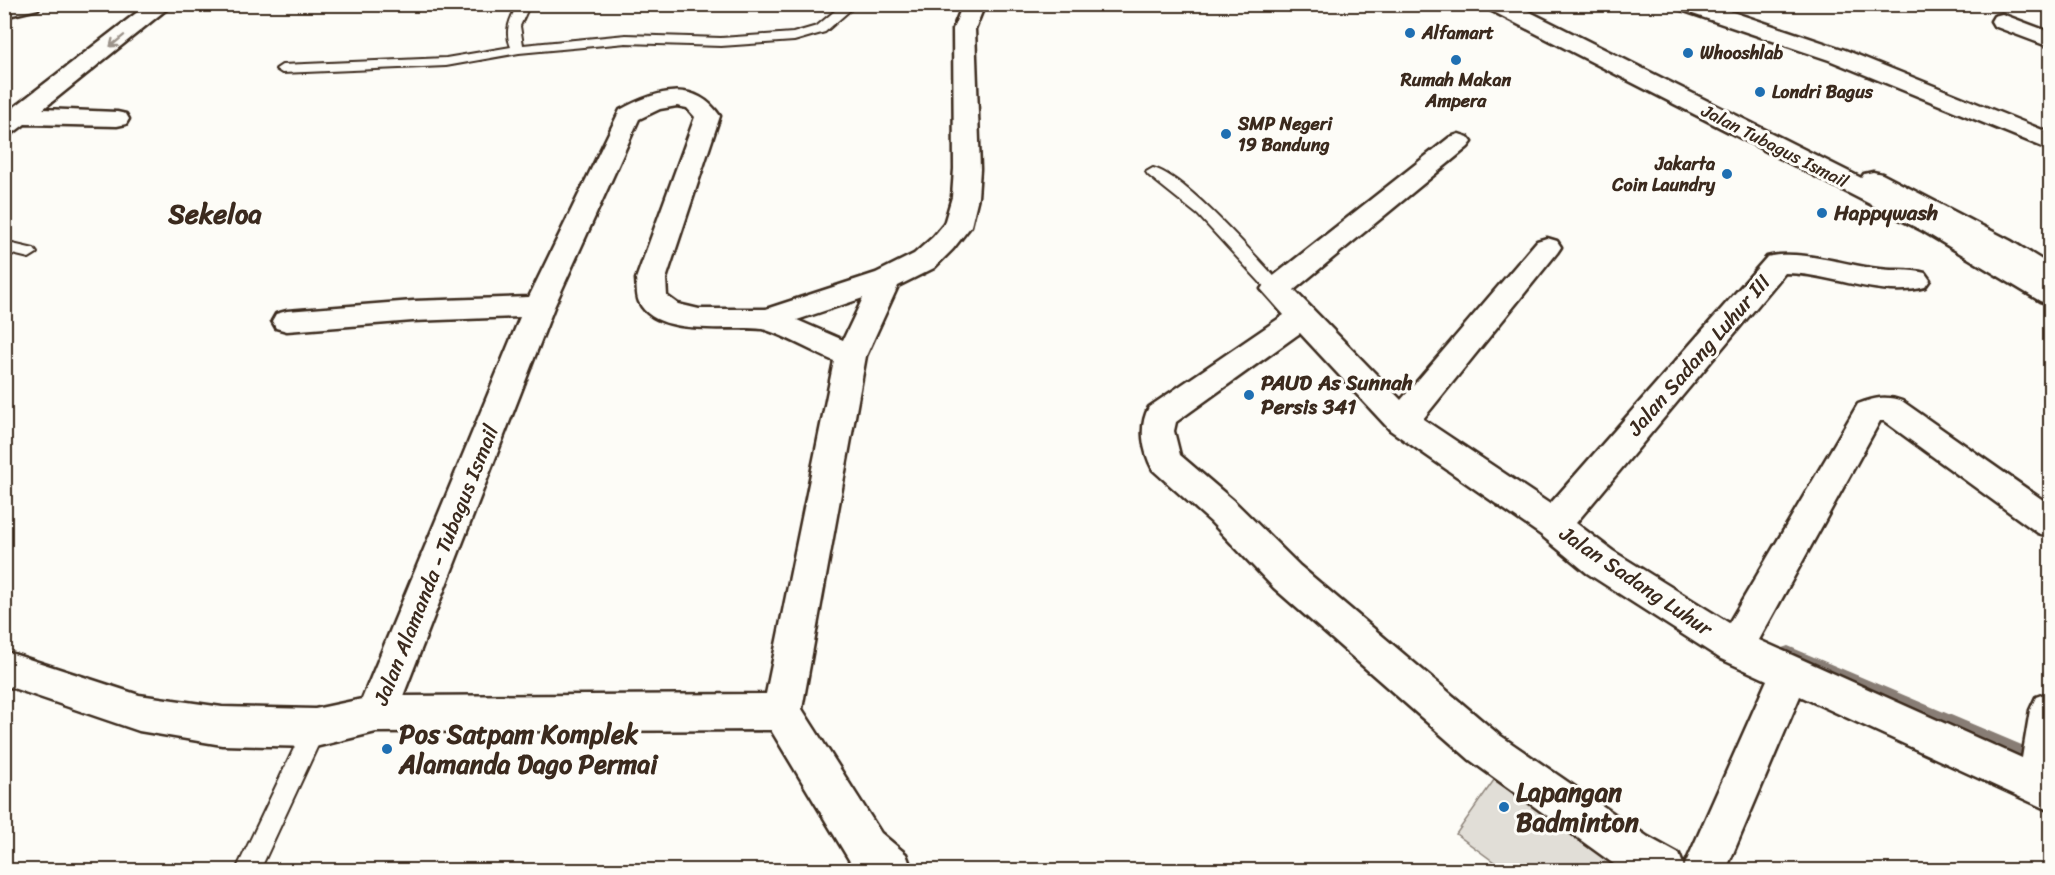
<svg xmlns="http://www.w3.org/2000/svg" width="2055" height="875" font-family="Sriracha,sans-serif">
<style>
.green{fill:#e1ded7;stroke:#8e847a;stroke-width:1.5}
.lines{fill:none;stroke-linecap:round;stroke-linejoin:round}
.stream{fill:#887d74;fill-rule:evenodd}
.lane-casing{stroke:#3b2a1e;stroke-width:4}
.street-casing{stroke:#3b2a1e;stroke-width:5}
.secondary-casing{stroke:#3b2a1e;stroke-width:5}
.lane{fill:#fdfcf7;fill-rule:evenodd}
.street{fill:#fdfcf7;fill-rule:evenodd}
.secondary{fill:#fdfcf7;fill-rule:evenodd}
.oneway{stroke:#9c938a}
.poi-dot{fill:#1f6fb2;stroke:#fdfcf7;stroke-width:2}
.labels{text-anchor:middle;stroke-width:6;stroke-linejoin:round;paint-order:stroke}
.far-poi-label{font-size:18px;font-weight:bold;fill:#3b2a1e;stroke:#fdfcf7;text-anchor:start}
.far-street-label{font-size:18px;fill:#3b2a1e;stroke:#fdfcf7}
.poi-label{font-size:21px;font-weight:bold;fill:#3b2a1e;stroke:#fdfcf7;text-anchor:start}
.street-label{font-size:21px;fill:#3b2a1e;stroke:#fdfcf7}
.near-poi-label{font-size:26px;font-weight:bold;fill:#3b2a1e;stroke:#fdfcf7;text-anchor:start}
.district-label{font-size:27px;font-weight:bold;fill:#3b2a1e;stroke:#fdfcf7}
</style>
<rect width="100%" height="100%" fill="#fdfcf7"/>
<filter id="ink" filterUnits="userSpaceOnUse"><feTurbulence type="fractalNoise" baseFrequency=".0167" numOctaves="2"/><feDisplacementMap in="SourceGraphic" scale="12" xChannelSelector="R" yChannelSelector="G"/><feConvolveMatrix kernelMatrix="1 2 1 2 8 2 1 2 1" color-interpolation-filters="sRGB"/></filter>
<g filter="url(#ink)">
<path class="green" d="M 1494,780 L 1613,863 L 1608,870 L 1505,870 L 1456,834 Z"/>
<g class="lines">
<path class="stream" d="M 1788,646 L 2024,746 L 2026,752 L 2024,758 L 2018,760 L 2012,758 L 1782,658 L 1780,653 L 1782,648 Z"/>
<g class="lane-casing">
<g id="lane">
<path d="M 518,4 L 530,4 L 520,26 L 523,45 L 626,35 L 721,38 L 793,33 L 817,26 L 843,4 L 857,4 L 825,32 L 794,41 L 721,46 L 626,43 L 519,53 L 446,66 L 282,73 L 276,69 L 282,65 L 446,58 L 511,47 C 504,31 510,19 518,4 Z"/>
<path d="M 1153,168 C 1186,176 1257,258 1282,285 L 1284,289 L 1282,293 L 1270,293 L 1198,215 L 1148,175 L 1146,172 Z"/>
<path d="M 4,242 L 34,249 L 37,253 L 29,258 L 4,252 Z"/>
<path d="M 315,718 L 323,721 L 326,728 L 260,870 L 236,870 L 307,721 Z"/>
</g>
</g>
<g class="street-casing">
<g id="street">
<path d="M 4,4 L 41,4 L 38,9 L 4,17 Z"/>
<path d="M 148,4 L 173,4 L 43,109 L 117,112 L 126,114 L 129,119 L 126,124 L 117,126 L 25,124 L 13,133 L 4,135 L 4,115 Z"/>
<path d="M 963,4 L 985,4 L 975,29 L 980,169 L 978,197 L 971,226 L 953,249 L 934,268 L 898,286 L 866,356 L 802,709 L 881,833 L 906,854 L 912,870 L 858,870 L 851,863 L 771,730 L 376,732 L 315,747 L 222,745 L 139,731 L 4,685 L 4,651 L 139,695 L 222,707 L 315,709 L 362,699 L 520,317 L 413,321 L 287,331 L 276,328 L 272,321 L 276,314 L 287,311 L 413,301 L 529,297 L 620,110 C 655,91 694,78 720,116 L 666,279 L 667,296 L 678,304 L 699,309 L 766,309 L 876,273 L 914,254 L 933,237 L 944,224 L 952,197 L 954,169 L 953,29 ZM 677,106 L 687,108 L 695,117 L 636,279 C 637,286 636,295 639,302 C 656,338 731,325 762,329 C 778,332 817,354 834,361 L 766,694 L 403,696 L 554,307 L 639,119 L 660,109 ZM 863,298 L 843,340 L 797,320 Z"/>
<path d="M 1675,4 L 1709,4 L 1845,50 L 2050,133 L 2050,150 L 1829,60 L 1678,9 Z"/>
<path d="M 2002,14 L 2050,32 L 2050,47 L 1994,26 L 1991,21 L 1994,16 Z"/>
<path d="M 1459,134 L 1468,137 L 1472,142 L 1468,147 L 1294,290 L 1401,400 L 1537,241 L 1547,238 L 1557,241 L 1561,247 L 1557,253 L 1423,419 L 1550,504 L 1767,257 C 1799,249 1845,265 1879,269 C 1894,271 1910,269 1925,273 L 1930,280 L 1925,287 C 1879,299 1831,273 1785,273 L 1576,523 L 1613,551 L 1729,623 L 1858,404 C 1874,398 1886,395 1902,401 L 2050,505 L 2050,537 L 2038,533 L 1884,421 L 1880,421 L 1759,640 L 2022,758 L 2030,710 L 2036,697 L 2050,692 L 2050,811 L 1800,696 L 1726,870 L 1623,870 L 1618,867 L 1470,760 L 1274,588 L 1211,522 L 1153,470 C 1143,451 1138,427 1149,407 L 1284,315 L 1261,289 L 1266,282 L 1450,137 ZM 1300,333 L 1390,430 L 1541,535 L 1587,573 L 1721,659 L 1767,680 L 1684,867 L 1679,854 L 1648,837 L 1498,734 L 1300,566 L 1235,502 L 1180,455 L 1174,431 L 1176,422 Z"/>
<path d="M 1873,172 L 1882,174 L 2011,241 L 2050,265 L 2050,287 L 2040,285 L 1991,253 L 1864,186 L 1860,180 L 1864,174 Z"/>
</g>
</g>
<g class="secondary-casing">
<path id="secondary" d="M 1485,4 L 1514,4 L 1943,219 L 2050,281 L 2050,304 L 2040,301 L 1923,231 L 1488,9 Z"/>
</g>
<use href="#lane" class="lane"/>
<use href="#street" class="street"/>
<use href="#secondary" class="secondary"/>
</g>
<defs><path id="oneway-shaft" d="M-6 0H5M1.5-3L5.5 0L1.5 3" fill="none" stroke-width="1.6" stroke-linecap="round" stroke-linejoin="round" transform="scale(1.5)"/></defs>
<use class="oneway" href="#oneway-shaft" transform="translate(117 41) rotate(141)"/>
</g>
<g class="poi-dot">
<circle cx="1410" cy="33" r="6"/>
<circle cx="1688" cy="53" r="6"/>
<circle cx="1456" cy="60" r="6"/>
<circle cx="1760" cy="92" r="6"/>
<circle cx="1226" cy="134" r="6"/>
<circle cx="1727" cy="174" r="6"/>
<circle cx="1822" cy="213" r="6"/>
<circle cx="1249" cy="395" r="6"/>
<circle cx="387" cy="749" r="6"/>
<circle cx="1504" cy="807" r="6"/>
</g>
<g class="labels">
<g class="far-poi-label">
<text x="1422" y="39">Alfamart</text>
<text x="1700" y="59">Whooshlab</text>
<text x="1456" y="86" text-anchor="middle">Rumah Makan<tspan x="1456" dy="21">Ampera</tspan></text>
<text x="1772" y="98">Londri Bagus</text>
<text x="1238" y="130">SMP Negeri<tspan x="1238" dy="21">19 Bandung</tspan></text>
<text x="1715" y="170" text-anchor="end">Jakarta<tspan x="1715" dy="21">Coin Laundry</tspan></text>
</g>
<g class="far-street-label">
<text transform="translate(1775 146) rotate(27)" y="6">Jalan Tubagus Ismail</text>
</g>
<g class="poi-label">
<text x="1834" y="220">Happywash</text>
<text x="1261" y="390">PAUD As Sunnah<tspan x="1261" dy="24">Persis 341</tspan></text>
</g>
<g class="street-label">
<text transform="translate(1699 355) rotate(-49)" y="7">Jalan Sadang Luhur III</text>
<text transform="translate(436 565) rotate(-68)" y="7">Jalan Alamanda - Tubagus Ismail</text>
<text transform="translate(1636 581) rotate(34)" y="7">Jalan Sadang Luhur</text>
</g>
<g class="near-poi-label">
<text x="399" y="743">Pos Satpam Komplek<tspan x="399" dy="30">Alamanda Dago Permai</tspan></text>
<text x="1516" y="801">Lapangan<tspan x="1516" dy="30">Badminton</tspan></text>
</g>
<g class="district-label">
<text x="215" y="223">Sekeloa</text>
</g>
</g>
<rect width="2055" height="875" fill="none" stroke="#fdfcf7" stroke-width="24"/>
<rect x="12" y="12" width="2031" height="851" fill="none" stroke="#3b2a1e" stroke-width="2" filter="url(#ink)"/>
</svg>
